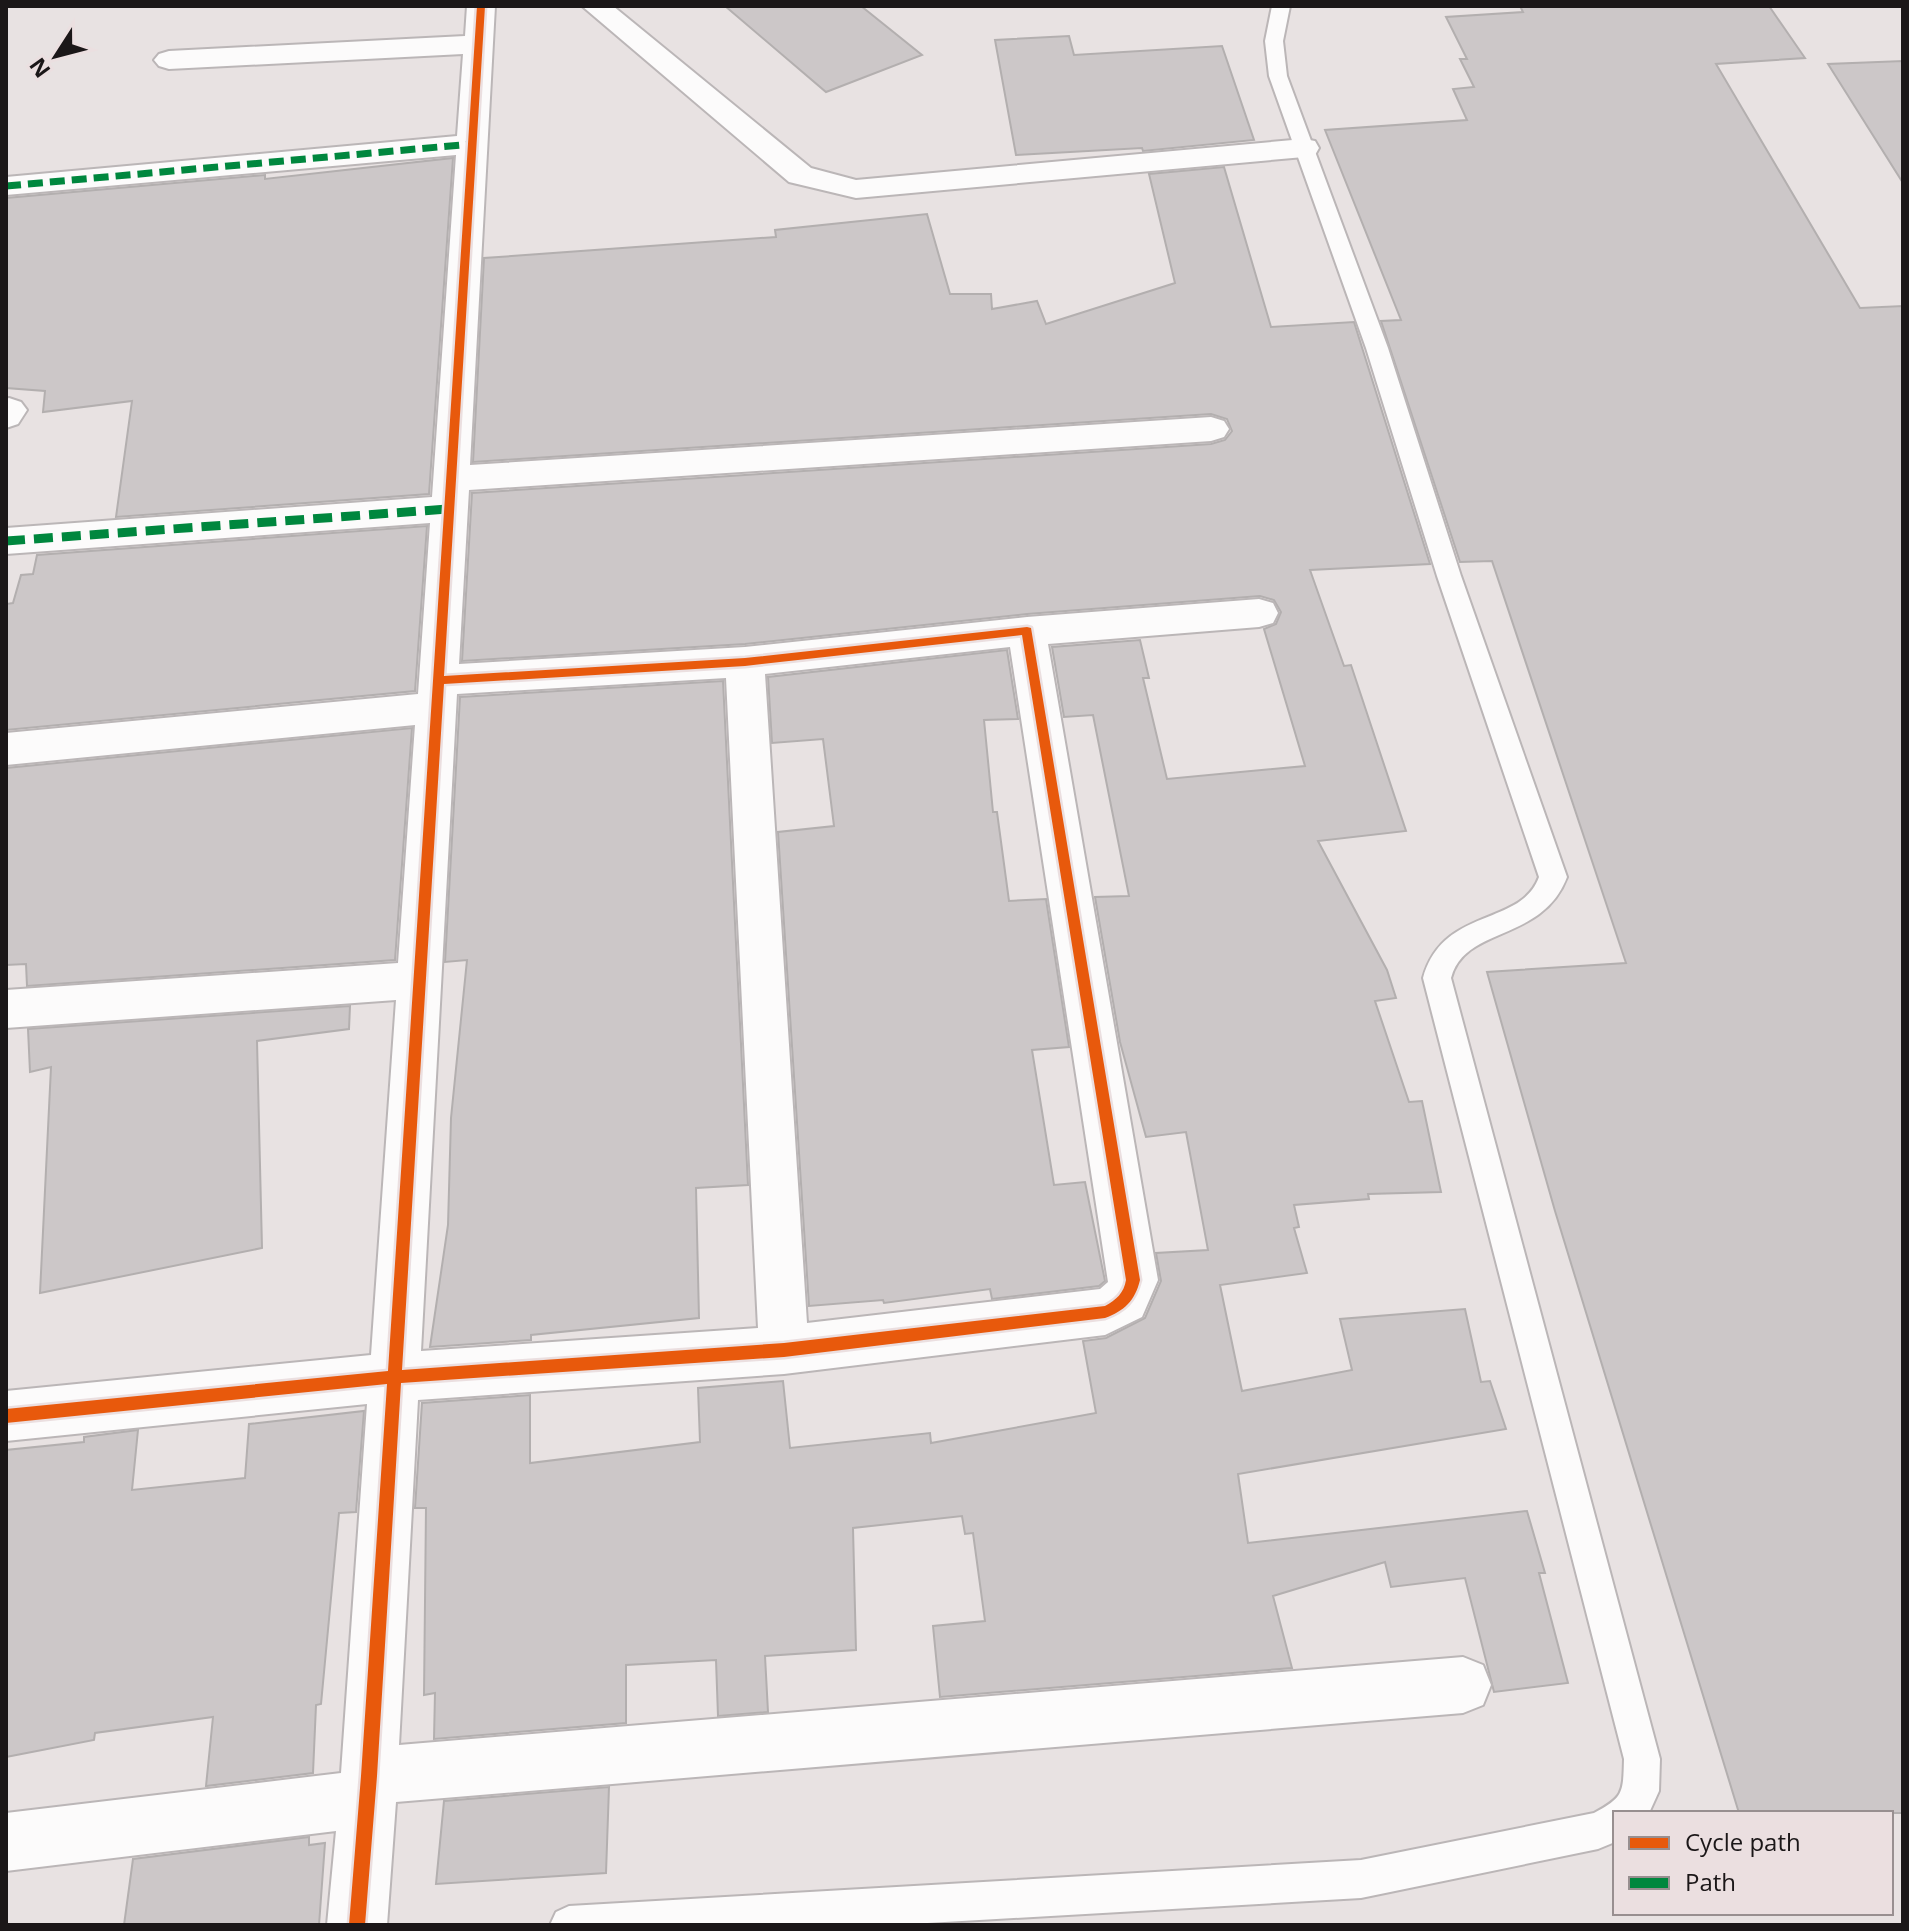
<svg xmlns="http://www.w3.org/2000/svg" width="1909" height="1931" font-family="'Open Sans',sans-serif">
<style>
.building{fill:#ccc7c8;stroke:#b3afaf;stroke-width:2}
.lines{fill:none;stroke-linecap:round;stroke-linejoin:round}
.lane-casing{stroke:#bbb6b7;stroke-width:4}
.street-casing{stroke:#bbb6b7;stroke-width:4}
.lane{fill:#fcfbfb;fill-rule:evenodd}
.street{fill:#fcfbfb;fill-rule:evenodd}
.quiet-far1{stroke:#00873e;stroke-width:7;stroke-dasharray:15 7;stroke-linecap:butt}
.quiet{stroke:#00873e;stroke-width:9;stroke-dasharray:19 9;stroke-linecap:butt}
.cycleway-casing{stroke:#ebdfe0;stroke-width:5}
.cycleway{fill:#e8590c;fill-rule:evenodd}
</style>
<rect width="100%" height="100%" fill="#e8e2e2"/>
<g class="building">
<path d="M 725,6 L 861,6 L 922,55 L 826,92 Z"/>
<path d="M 1520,6 L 1769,6 L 1805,58 L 1716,64 L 1860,308 L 1903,306 L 1903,1813 L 1739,1813 L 1555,1211 L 1487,972 L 1626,963 L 1492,561 L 1460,562 L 1381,321 L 1401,320 L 1325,130 L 1467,120 L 1453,89 L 1474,87 L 1460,59 L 1467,59 L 1446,17 L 1523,12 Z"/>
<path d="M 1069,36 L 1074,55 L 1222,46 L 1254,140 L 1143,151 L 1142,148 L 1016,155 L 995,40 Z"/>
<path d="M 1903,61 L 1903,183 L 1828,64 Z"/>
<path d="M 453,158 L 429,494 L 116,517 L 132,401 L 43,412 L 45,391 L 6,388 L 6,198 L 265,175 L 265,179 Z"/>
<path d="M 1224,167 L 1271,327 L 1354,322 L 1430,564 L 1310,570 L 1344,666 L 1351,665 L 1406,831 L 1318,841 L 1387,970 L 1396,998 L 1375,1001 L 1409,1102 L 1422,1101 L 1441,1192 L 1368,1194 L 1369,1199 L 1294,1205 L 1299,1227 L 1294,1228 L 1307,1273 L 1220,1285 L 1242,1391 L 1352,1370 L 1340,1319 L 1465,1309 L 1481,1382 L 1490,1381 L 1506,1429 L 1238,1474 L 1248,1543 L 1527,1511 L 1545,1573 L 1539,1573 L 1568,1683 L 1494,1692 L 1465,1578 L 1391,1587 L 1385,1562 L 1273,1596 L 1292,1668 L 940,1697 L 933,1626 L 985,1621 L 973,1533 L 965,1534 L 962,1516 L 853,1528 L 856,1650 L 765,1656 L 768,1712 L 718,1716 L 716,1660 L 626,1665 L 626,1723 L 434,1739 L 435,1693 L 424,1695 L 426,1508 L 415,1508 L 422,1403 L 530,1395 L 530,1463 L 700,1442 L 698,1388 L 783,1381 L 790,1448 L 930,1433 L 931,1443 L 1096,1413 L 1083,1341 L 1106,1338 L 1145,1318 L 1161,1281 L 1156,1253 L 1208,1250 L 1186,1132 L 1146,1137 L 1120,1042 L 1095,897 L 1129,896 L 1093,715 L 1064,717 L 1052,647 L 1140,640 L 1149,678 L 1143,678 L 1167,779 L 1305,766 L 1264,629 L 1276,624 L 1281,612 L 1274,600 L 1260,596 L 1027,614 L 745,644 L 462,661 L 472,493 L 1211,444 L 1225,440 L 1232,431 L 1227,419 L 1211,414 L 473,462 L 484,258 L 776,237 L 775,230 L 927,214 L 950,294 L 991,294 L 992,309 L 1037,301 L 1046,324 L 1175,283 L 1149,174 Z"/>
<path d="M 427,526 L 415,691 L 6,730 L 6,604 L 13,603 L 21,575 L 33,574 L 37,555 Z"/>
<path d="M 1007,650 L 1018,719 L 984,720 L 993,812 L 997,812 L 1009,901 L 1046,899 L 1069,1047 L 1032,1050 L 1054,1185 L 1085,1182 L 1105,1281 L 1099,1286 L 992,1299 L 990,1289 L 884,1303 L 883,1300 L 809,1306 L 778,832 L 834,826 L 823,739 L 772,743 L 768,677 Z"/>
<path d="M 723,681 L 748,1185 L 696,1188 L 699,1318 L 531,1335 L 531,1340 L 430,1347 L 448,1225 L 451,1118 L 467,960 L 445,962 L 460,697 Z"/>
<path d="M 412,728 L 395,960 L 27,986 L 26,964 L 6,965 L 6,768 Z"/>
<path d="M 350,1006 L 349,1029 L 257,1041 L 262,1248 L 40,1293 L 51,1067 L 30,1072 L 28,1029 Z"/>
<path d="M 364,1411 L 356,1512 L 339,1513 L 321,1704 L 316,1705 L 313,1773 L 206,1786 L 213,1717 L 95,1733 L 94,1740 L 6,1757 L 6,1450 L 84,1442 L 84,1437 L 138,1430 L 132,1490 L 245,1478 L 249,1424 Z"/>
<path d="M 609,1787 L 606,1873 L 436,1884 L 444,1801 Z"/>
<path d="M 309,1837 L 309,1845 L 325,1843 L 319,1925 L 124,1925 L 133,1859 Z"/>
</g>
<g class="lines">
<g class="lane-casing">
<path id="lane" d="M 1272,6 L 1290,6 L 1283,41 L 1287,76 L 1388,348 L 1461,576 L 1567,877 C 1542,943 1465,925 1451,978 L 1660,1759 L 1659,1791 L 1649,1813 L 1615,1813 L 1615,1842 L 1598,1849 L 1361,1898 L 893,1925 L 550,1925 L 556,1912 L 569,1906 L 1361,1860 L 1594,1813 C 1624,1797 1623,1793 1624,1759 L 1423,978 C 1443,906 1521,927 1539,877 L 1437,576 L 1366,348 L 1269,76 L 1265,41 Z"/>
</g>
<g class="street-casing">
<g id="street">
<path d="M 467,6 L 495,6 L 470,465 L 1211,417 L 1224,421 L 1229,429 L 1224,437 L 1211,441 L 469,490 L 459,664 L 745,647 L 1027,617 L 1259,599 L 1273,603 L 1278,613 L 1273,623 L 1259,627 L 1048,644 L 1158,1280 L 1142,1317 L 1105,1335 L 784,1374 L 418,1400 L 399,1745 L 1463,1657 L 1483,1665 L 1491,1685 L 1483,1705 L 1463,1713 L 396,1802 L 387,1925 L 327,1925 L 336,1831 L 6,1871 L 6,1813 L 341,1773 L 367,1404 L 6,1441 L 6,1391 L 371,1355 L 396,1000 L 6,1028 L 6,990 L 398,963 L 415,725 L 6,765 L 6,733 L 418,694 L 430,523 L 6,554 L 6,528 L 432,497 L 456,155 L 6,195 L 6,177 L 457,136 L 463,54 L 169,69 L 159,66 L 154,60 L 159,54 L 169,51 L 465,36 ZM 1010,647 L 1108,1282 L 1100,1289 L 807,1323 L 765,674 ZM 726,678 L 758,1328 L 421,1351 L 457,694 Z"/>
<path d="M 582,6 L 613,6 L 811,168 L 856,180 L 1304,139 L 1315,141 L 1319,148 L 1315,155 L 1304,157 L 856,198 L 789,182 Z"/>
<path d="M 9,398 L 21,402 L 27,410 L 18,424 L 6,428 L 6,399 Z"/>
</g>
</g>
<use href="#lane" class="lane"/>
<use href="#street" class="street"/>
<path class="quiet-far1" d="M 6,186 L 472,144"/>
<path class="quiet" d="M 6,541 L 448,509"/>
<g class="cycleway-casing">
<path id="cycleway" d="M 477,6 L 485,6 L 444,676 L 745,658 L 1027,627 L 1031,628 L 1140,1280 C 1135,1301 1124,1311 1105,1318 L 784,1357 L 401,1383 L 377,1776 L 365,1925 L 349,1925 L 361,1776 L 387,1384 L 6,1423 L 6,1409 L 388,1371 ZM 1022,635 L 1126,1280 C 1124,1293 1116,1300 1105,1306 L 784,1343 L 402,1370 L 444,684 L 745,666 Z"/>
</g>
<use href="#cycleway" class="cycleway"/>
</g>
<rect width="1909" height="1931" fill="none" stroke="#1b1718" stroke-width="16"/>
<rect x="1613" y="1811" width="280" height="104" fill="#ebdfe0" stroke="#988f90" stroke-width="2"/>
<rect x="1629" y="1837" width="40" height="12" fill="#e8590c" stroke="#988f90" stroke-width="2"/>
<text x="1685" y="1851" font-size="24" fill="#1b1718">Cycle path</text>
<rect x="1629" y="1877" width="40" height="12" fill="#00873e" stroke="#988f90" stroke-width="2"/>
<text x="1685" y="1891" font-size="24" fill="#1b1718">Path</text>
<g transform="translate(56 56) rotate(234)" stroke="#ebdfe0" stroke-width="6" paint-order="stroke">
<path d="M0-6L14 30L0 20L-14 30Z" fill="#1b1718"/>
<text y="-12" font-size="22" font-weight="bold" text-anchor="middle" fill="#1b1718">N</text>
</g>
</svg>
